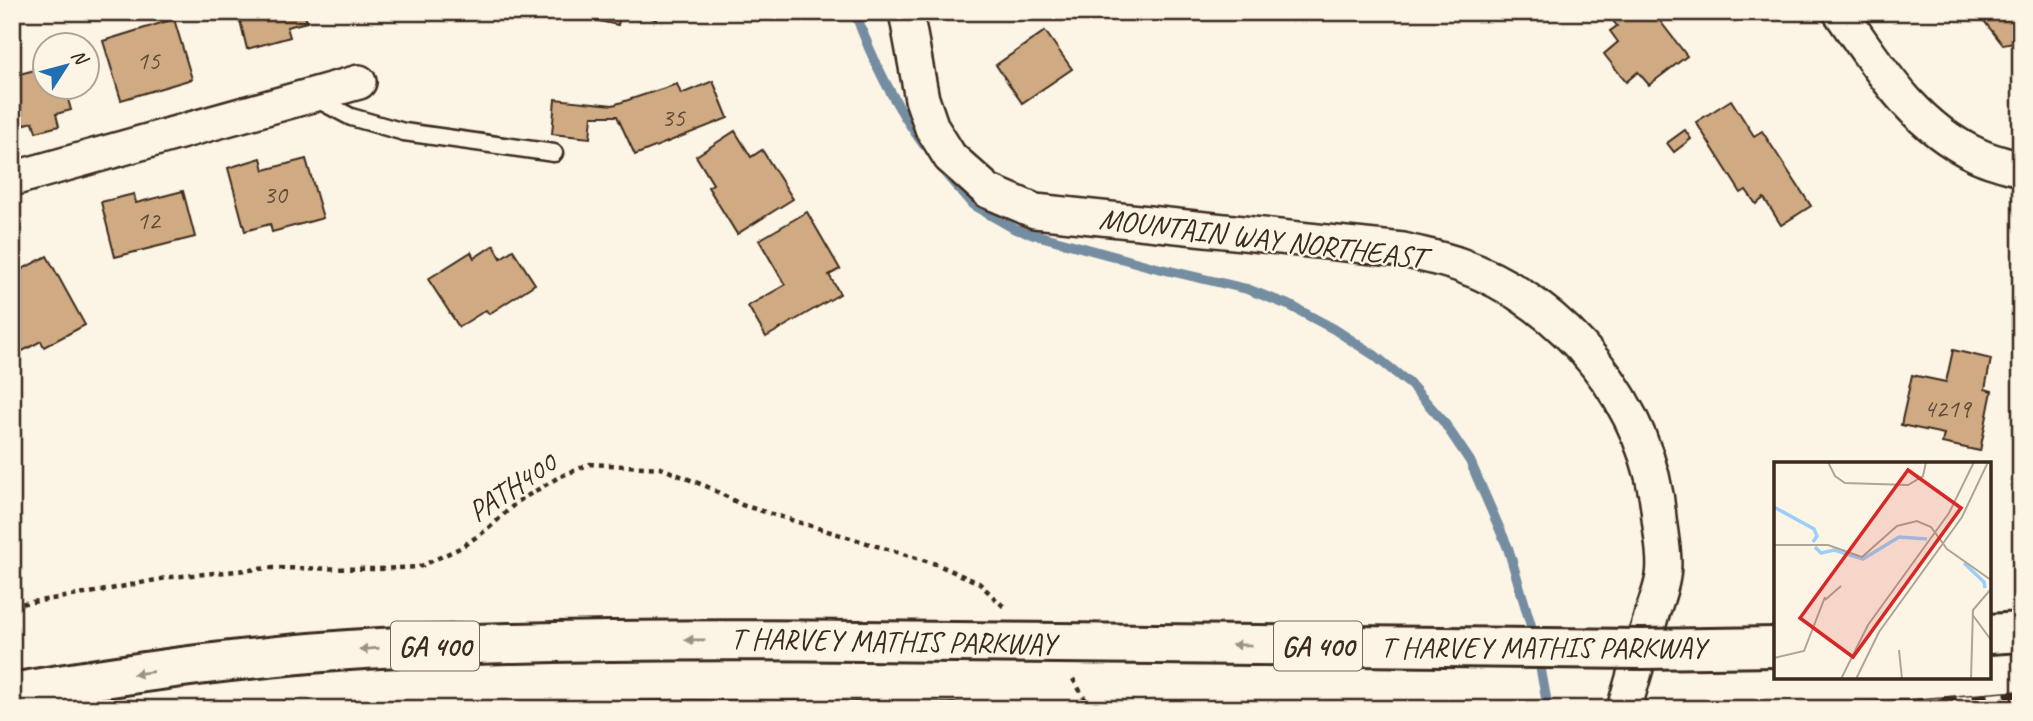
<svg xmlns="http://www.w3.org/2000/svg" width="2033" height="721" viewBox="0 0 2033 721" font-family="Caveat,sans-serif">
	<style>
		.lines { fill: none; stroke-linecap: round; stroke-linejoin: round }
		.stream { stroke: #758da1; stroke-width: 10 }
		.building { fill: #d0aa82; stroke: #3b2a1e; stroke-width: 2 }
		.lane-casing { stroke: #3b2a1e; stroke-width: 21 }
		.street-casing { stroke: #3b2a1e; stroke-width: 38 }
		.highway-casing { stroke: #3b2a1e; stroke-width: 44 }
		.path { stroke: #3b2a1e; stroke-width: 4.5; stroke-dasharray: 5 5; stroke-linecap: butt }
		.lane { stroke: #fcf5e5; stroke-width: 16 }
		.street { stroke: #fcf5e5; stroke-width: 33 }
		.highway { stroke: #fcf5e5; stroke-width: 38 }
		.rail-casing { stroke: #3b2a1e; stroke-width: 8 }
		.rail { stroke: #fcf5e5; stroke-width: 5; stroke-dasharray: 16; stroke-linecap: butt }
		.highway-bridge-casing { stroke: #3b2a1e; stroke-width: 44; stroke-linecap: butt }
		.highway-bridge { stroke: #fcf5e5; stroke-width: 38 }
		.oneway { fill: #9c9082 }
		.labels { text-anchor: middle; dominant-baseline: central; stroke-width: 5; stroke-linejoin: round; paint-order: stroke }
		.number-label { font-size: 26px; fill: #604a37 }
		.shield { fill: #fcf5e5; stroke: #75675a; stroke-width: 2 }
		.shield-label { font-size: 28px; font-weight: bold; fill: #3b2a1e }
		.street-label { font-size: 30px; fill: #3b2a1e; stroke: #fcf5e5 }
		.inset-river { fill: none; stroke: #9bcff9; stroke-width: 3.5 }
		.inset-road { fill: none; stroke: #afa495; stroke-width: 2 }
		.view { fill: #d62828; fill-opacity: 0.15; stroke: #d62828; stroke-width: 3.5 }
		.inset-edge { fill: none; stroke: #3b2a1e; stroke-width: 3.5 }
	</style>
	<rect width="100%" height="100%" fill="#fcf5e5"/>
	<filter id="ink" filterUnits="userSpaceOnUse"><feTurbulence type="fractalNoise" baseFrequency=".0143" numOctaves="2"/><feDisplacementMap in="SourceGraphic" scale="14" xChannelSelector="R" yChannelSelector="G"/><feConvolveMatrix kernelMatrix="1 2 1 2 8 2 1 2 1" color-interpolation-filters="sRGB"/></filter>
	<g filter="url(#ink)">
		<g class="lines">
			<g class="stream">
				<path d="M855,12C872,60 894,104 924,145"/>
				<path d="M946,174L973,205L1015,229L1153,267L1247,289L1291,306L1334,329L1374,355L1411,385L1443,421L1470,461L1508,548L1535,639"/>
				<path d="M1538,654L1548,709"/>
			</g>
		</g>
		<g class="building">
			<path d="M238,12H304L307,22L287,27L290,37L247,49Z"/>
			<path d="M601,12H621L618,25L599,21Z"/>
			<path d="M640,12H659L656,20Z"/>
			<path d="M1606,12H1653L1687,56L1649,85L1638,72L1626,82L1604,54L1618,42L1610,31L1617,26Z"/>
			<path d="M1977,12H2021V42L2003,45Z"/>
			<path d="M174,19L192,79L121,100L103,41Z"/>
			<path d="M1045,31L1072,69L1022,103L996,65Z"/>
			<path d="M46,67V88H65L71,110L56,114L59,126L36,132L33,122L12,128V76Z"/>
			<path d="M713,81L728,118L635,155L617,116H592L590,138L552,134L555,99L613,105L677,84L681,94Z"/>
			<path d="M1731,100L1754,136L1762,131L1811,206L1781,225L1764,198L1756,204L1746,190L1741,193L1696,122Z"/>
			<path d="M1685,130L1691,139L1674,152L1667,143Z"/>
			<path d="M735,131L751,157L762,150L793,199L737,234L708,187L713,184L696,156Z"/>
			<path d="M261,158L264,170L306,159L323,218L272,232L270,224L245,231L228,168Z"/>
			<path d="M183,191L195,237L115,257L101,202L134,194L136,203Z"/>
			<path d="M807,212L840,269L829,275L840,294L766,337L748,306L785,285L759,240Z"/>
			<path d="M494,245L501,258L513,250L535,284L489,314L486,310L459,327L428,279L471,252L474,258Z"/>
			<path d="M47,256L85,325L44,347L41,341L17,354L12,347V272L13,274Z"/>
			<path d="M1953,350L1991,359L1985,389L1992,391L1980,451L1942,443L1944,434L1901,425L1912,375L1946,382Z"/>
		</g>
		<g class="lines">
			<g class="lane-casing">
				<path id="lane" d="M313,97L351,117L404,132L554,153"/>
			</g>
			<g class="street-casing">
				<g id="street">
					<path d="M906,12L922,99L932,128L950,157L988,191L1035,211L1403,250C1422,255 1441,258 1460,265C1565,302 1650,406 1659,518C1661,536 1666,559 1663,576C1661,590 1655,604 1651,617C1642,648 1633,678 1624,709"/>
					<path d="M1840,12C1878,66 1913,125 1975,154C1989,161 2006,165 2021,169"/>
					<path d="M12,179L359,82"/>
				</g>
			</g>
			<g class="highway-casing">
				<g id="highway">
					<path d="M1989,634L2021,632"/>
					<path d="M12,693C133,672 257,655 380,648C540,640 700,639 861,641"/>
				</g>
			</g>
			<g class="path">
				<path d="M12,605L85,594L171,577L270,568L378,569L419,567L460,548L488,529L517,502L559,477L590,464L661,468L708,487L742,505L936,564L979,583L1004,607"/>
				<path d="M1073,679L1091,709"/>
			</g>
			<use href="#lane" class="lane"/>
			<use href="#street" class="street"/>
			<use href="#highway" class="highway"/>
			<g class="rail-casing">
				<g id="rail">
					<path d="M453,709L691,703L1265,709"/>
					<path d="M1733,709L1908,703L2021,694"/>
				</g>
			</g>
			<use href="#rail" class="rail"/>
			<g class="highway-bridge-casing">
				<path id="highway-bridge" d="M861,641L1643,649L1776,647"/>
			</g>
			<use href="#highway-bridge" class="highway-bridge"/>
		</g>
		<defs><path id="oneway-solid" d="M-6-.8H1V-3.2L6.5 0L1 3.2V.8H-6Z" transform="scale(1.75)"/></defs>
		<g class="oneway">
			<use href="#oneway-solid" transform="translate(695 640) rotate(-180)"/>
			<use href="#oneway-solid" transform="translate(1242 645) rotate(-179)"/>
			<use href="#oneway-solid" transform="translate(369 649) rotate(175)"/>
			<use href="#oneway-solid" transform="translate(143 673) rotate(173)"/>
		</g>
	</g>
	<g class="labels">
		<g class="number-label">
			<text x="148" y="60">15</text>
			<text x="673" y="117">35</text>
			<text x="275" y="194">30</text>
			<text x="148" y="220">12</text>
			<text x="1947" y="408">4219</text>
		</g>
		<g class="shield">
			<rect x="391" y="621.5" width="88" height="49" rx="5"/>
			<rect x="1274" y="621.5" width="88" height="49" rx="5"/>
		</g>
		<g class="shield-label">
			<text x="435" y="646">GA 400</text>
			<text x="1318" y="646">GA 400</text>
		</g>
		<g class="street-label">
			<text transform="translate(1262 238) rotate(7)">MOUNTAIN WAY NORTHEAST</text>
			<text transform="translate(512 487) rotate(-34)">PATH400</text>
			<text transform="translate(893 641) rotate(1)">T HARVEY MATHIS PARKWAY</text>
			<text x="1543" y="647">T HARVEY MATHIS PARKWAY</text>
		</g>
	</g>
	<g transform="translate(1774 462)">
		<rect width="217" height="217" fill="#fcf5e5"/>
		<path class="inset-river" d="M0,45L40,67L43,74L39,80M41,85L47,91L60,88L89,97L125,75L153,77M190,101L210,120L211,126"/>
		<path class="inset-road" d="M54,0L61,14L71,21L134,23L149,14L152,0M0,83H54L88,95L123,64L143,59L157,65L173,87L217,118M51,138L67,124M198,152L217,178M125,188L128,217M0,196L30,189L51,135M67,217L94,163L175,51L200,0M82,217L105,170L188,55L214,0M197,217L199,148L217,127"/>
		<path class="view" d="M134,8L187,46L79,195L26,156Z"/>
		<rect width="217" height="217" class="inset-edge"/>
	</g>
	<rect width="2033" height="721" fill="none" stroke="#fcf5e5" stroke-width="42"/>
	<rect x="21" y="21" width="1991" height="679" fill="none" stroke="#3b2a1e" stroke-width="2.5" filter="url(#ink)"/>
	<g transform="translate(66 66) rotate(54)"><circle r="33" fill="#fcf5e5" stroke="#afa495" stroke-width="2"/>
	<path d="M0-5L12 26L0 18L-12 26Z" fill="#1f6fb2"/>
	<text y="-10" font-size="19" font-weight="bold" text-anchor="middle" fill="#3b2a1e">N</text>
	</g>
</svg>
